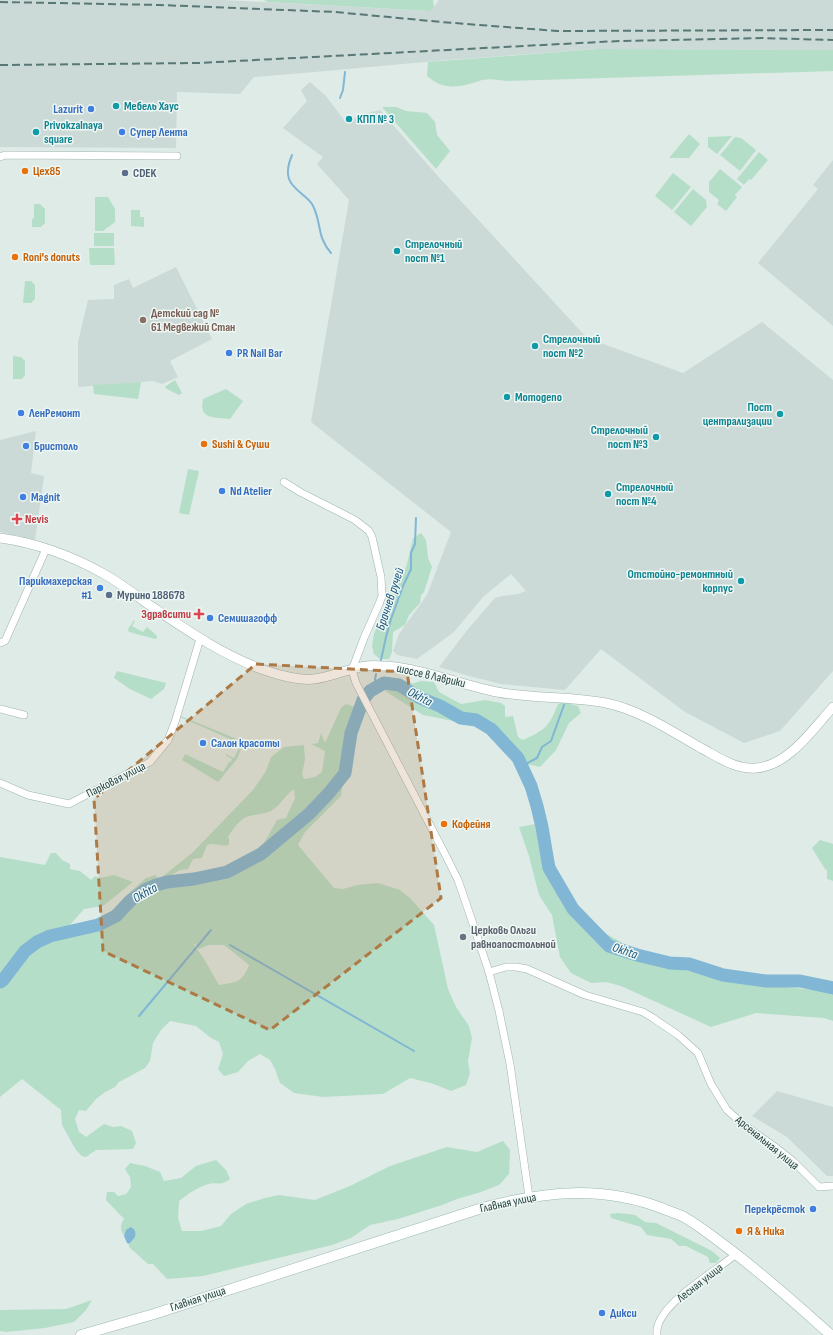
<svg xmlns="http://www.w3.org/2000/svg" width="833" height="1335" viewBox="0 0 833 1335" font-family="'Sofia Sans Condensed',sans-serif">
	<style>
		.built { fill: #ccdad7 }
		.green { fill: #b5dec8; fill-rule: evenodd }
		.water { fill: #81b6d4 }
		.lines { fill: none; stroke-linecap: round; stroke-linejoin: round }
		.stream { stroke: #81b6d4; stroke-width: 2 }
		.river { stroke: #81b6d4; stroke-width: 13 }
		.minor-casing { stroke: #a1b3af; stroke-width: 8 }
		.tertiary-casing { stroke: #a1b3af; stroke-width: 10 }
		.secondary-casing { stroke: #9cb7b3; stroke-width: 11 }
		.minor { stroke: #fff; stroke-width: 7 }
		.tertiary { stroke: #fff; stroke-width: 9 }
		.secondary { stroke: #fff; stroke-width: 10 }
		.rail { stroke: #587775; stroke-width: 2; stroke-dasharray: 8 4; stroke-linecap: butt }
		.marked { fill: #ad7945; fill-opacity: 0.2; stroke: #ad7945; stroke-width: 3; stroke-dasharray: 8 5; stroke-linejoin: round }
		.culture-dot { fill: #0f9aa8; stroke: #eef7f4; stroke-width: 1.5 }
		.shop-dot { fill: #3f7fe0; stroke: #eef7f4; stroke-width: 1.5 }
		.food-dot { fill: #e8710a; stroke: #eef7f4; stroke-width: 1.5 }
		.service-dot { fill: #5c6f8a; stroke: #eef7f4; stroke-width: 1.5 }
		.education-dot { fill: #8d6e63; stroke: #eef7f4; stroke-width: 1.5 }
		.health-dot { fill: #e0444e; stroke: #eef7f4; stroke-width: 1.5 }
		.worship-dot { fill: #6b7280; stroke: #eef7f4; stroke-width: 1.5 }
		.labels { text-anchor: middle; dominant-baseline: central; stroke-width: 3; stroke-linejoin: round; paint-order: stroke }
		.culture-label { font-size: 12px; font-weight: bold; fill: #0d838f; stroke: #eef7f4; text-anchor: start }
		.shop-label { font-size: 12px; font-weight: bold; fill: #366cbe; stroke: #eef7f4; text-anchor: start }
		.food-label { font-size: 12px; font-weight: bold; fill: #c56008; stroke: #eef7f4; text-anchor: start }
		.service-label { font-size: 12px; font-weight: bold; fill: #4e5e75; stroke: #eef7f4; text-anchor: start }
		.education-label { font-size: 12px; font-weight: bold; fill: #785e54; stroke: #eef7f4; text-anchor: start }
		.health-label { font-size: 12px; font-weight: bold; fill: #be3a42; stroke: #eef7f4; text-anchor: start }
		.street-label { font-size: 12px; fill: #1e3b39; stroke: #eef7f4 }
		.worship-label { font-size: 12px; font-weight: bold; fill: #5b616d; stroke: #eef7f4; text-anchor: start }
		.water-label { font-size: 13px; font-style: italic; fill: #16547a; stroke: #eef7f4 }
	</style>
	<rect width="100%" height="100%" fill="#deebe7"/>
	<g class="built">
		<path d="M0,0H224L430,11L438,2V0H833V50L599,49L447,60L315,72L254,77L240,94L177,92L176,148L0,147Z"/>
		<path d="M310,82L326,96L347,124L359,115L380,110L436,174L587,338L683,373L762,322L833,380V671L780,731L744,743L685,712L601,649L565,690L501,684L469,676L439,667L468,629L495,598L502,596L518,594L526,591L511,574L483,597L454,632L417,659L397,655L393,651L399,634L427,595L451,532L311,422L349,200L317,164L323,157L283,128L307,101L301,90Z"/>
		<path d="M833,160V326L758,263L818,189L813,185Z"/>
		<path d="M176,267L212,339L170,361L178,377L162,384L153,381L78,387V342L88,300L114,299V285L129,279L133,288Z"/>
		<path d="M36,431L31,473L44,476L35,540L0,532V440Z"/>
		<path d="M777,1091L833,1107V1176H827L787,1137L752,1116Z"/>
	</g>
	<g class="green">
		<path d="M264,0H433L434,7L430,11L268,2Z"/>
		<path d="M599,49L833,50V71L507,81C500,80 490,78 482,80C470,84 456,89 443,85C437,84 431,79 427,76L428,62Z"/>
		<path d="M382,107H396L406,111L427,113L435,122L437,135L450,151L436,169Z"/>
		<path d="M689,134L700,144L689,158H669Z"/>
		<path d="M732,136L717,154L708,147V137Z"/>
		<path d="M735,137L741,138L756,150L740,171L720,155Z"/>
		<path d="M759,152L768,160L751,180L749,179L744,185L737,179Z"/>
		<path d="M720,169L742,187L735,195L737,197L726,211L717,204L719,200L709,192V182Z"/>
		<path d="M673,173L691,187L672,210L655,196Z"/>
		<path d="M693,189L706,200L707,207L691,226L674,212Z"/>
		<path d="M95,197H108L115,209V222L103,231H95Z"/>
		<path d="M34,204H40L45,209V223L41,227H32V219L34,218Z"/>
		<path d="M131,210H140V217H144V227L131,226Z"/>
		<rect x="94" y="233" width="20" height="13"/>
		<path d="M89,248H114L115,265H90Z"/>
		<path d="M25,281H31L35,285V299L31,303H23Z"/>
		<path d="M13,356L21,357L25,361V375L22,379H13Z"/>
		<path d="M175,380L182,393L179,395L165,388L166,386Z"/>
		<path d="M141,382L138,399L94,394L93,385Z"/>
		<path d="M226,389L243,401L230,419C215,417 198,420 203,399Z"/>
		<path d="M188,469L199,471L189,515L179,513Z"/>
		<path d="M421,533L426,540L428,558L432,567L424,592L421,595L420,603L409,615L405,625L393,632L392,652L389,659H380L374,654L372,646L374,634L393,587L401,580L407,564L413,538Z"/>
		<path d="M134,620L135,621L132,626L143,632L147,627L157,636V638L155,639L129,632L128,629Z"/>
		<path d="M117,671L166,683L164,689L151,699L130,689L114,678Z"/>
		<path d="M421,681L434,682L439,692L461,704L485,700L501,703L505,706V717L513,716L518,737L523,740C545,730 549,727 558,704L563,702L578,706L581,713L569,723L556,750L540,767L513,761L502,745L488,728L423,715L385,691Z"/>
		<path d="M346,704L355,707L350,725L341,796L305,832L298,845L334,888L343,889L357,885L378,883L400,890L411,899L434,925L448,989L456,1007L469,1026L472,1038L468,1061L470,1073L466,1085L451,1091L434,1084L410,1078L383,1094L323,1097L294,1093L280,1083L275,1069L270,1060L260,1054L248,1061L238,1072L224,1076L218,1069L223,1054L219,1042L211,1038L196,1026L170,1021L161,1030L153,1043L150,1061L145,1068L119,1082L115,1087L105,1092L96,1099L86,1111L79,1110L75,1119L79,1132L86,1137L104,1124L113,1127L121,1126L132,1131L136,1143L133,1149L96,1150L86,1157L82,1156L76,1150L62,1125L61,1110L22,1079L0,1097V857L45,865L51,853H56L62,860L70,864V869L80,871L91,880L95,876L100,878L114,875L133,882L103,906L84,909L69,926L64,929L85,925L120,906L129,893L146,878L156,875L158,880L192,853L253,790L266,771L271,757L284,747L304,745L305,760L302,774L304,779L315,777L322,772L325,751L311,744L318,743L321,733L325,743L341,708ZM294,789L295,798L286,818L277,820L260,850L226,869L209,872L208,877L196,881L179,883L166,878L180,870L188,869L193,859L202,858L207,845C216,842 219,847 229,845V839L228,837C233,829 241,817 250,816C258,814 265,814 271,811C281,805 285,795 294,789ZM195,944L199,949L209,945H224L249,965C242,983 236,982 219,985L203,957L194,945H193Z"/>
		<path d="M181,716L244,742L237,759L218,782L182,760L185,754L223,772L229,762H231L232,759L225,755L226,754L234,758L241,744L180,717Z"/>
		<path d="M536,824L572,901L596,928L633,949L677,968L719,978L757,984L833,992V1021L824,1018L756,1013L711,1027L621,986L606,982L591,983L571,973L560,957L552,915L539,895L529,856L519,827Z"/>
		<path d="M820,840L833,844V881L827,879V870L825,869L812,848Z"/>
		<path d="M503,1141L510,1150L509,1174L499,1185L481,1192L457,1199L442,1205L398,1219L370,1225L351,1238L332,1245L203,1276L167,1279L153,1264H148L129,1247V1244L134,1240L126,1230L124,1236C120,1230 120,1224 124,1219L106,1200L107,1192H114L118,1196L126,1194L131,1187L130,1177L125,1169L130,1163L145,1166L160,1172L164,1181L181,1178L196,1166L216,1160L226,1170L230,1179C222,1186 218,1182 209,1184C198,1187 188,1194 179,1201L178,1218L182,1231H201L221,1226L231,1214L246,1204L265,1198L279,1195L315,1200L350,1186L390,1166L447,1147L477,1152Z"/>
		<path d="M618,1213L635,1215L645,1222L656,1223L712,1251L720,1258L716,1263H710L708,1257L686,1246H679L671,1239L647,1235L641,1227L611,1218L610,1214Z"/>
		<path d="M92,1300L86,1310L74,1322L45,1328L6,1332L0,1331V1310L66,1309Z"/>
	</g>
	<g class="water">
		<path d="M33,944L25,957L0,988V980L19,955Z"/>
		<path d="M131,1227C139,1232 135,1239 129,1244L127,1243L124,1236L126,1230Z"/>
	</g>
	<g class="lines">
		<g class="stream">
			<path d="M340,98L343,90L345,72"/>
			<path d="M292,155C289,162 286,171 289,179C293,190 306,195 312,204C322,221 316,236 331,253"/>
			<path d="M381,660L386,637L391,619L403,586L411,569V553L415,544L416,518"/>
			<path d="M376,674L375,680L377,686"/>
			<path d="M522,766L537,758L542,747L551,741L564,705"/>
			<path d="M230,945L414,1051"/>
			<path d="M139,1016L211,930"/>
		</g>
		<path class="river" d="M0,982L3,980L25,951L37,942L50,936L98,925L116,916L130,901L145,890L156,885L167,882L194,879L227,872L261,854L309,814L329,793L345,773L351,733L363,700L370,691L384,683L399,685L420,698L440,706L461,718L476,720L491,729L518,758L531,786L537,806L542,827L549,868L573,909L609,946L637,955L670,963L689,964L723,975L766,981H800L833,988"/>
		<g class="minor-casing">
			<g id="minor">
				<path d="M0,157L5,155L177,156"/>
				<path d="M284,482L300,492L355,520L369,531L372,537L381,577L382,596L379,604L364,638L352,670L356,683L446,856L458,880L467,906L489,972L499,1011L510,1064L529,1197"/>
				<path d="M0,643L5,641L46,549"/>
				<path d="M0,709L24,715"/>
				<path d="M0,783L28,795L69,804L150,762L168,740L175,722L200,639"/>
				<path d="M489,972L506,967H516L527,969L585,995L643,1012L653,1018L678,1035L698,1053L711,1084L727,1110L744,1125L775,1147L794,1162L819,1187L833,1186"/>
				<path d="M657,1335C653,1306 717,1271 736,1254"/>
			</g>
		</g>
		<g class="tertiary-casing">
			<path id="tertiary" d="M0,538C36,543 72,556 104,574C118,582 132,592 145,602C184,628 220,654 264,670C279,675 298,681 314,679C332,677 349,668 367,666C373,665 379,666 385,666C424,669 459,684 497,692C533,699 570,696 606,703C640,710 671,731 701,748C718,757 736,770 756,768C788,766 813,729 833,707"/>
		</g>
		<g class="secondary-casing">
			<path id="secondary" d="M81,1335L154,1314L482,1208C546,1191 602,1185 664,1209C671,1212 678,1214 684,1217C698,1225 712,1236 724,1245C762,1273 796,1304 831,1335"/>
		</g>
		<use href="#minor" class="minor"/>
		<use href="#tertiary" class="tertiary"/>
		<use href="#secondary" class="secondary"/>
		<g class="rail">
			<path d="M0,2L160,5L335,12L441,22L557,31L833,30"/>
			<path d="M0,65L198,63L619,41L762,38L833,40"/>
		</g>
	</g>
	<path class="marked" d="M256,664L407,672L441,898L270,1030L103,951L94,799Z"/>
	<g class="culture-dot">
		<circle cx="116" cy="106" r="4"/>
		<circle cx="349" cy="119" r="4"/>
		<circle cx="36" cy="132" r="4"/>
		<circle cx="397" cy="251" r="4"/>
		<circle cx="535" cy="346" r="4"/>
		<circle cx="507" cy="397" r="4"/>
		<circle cx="780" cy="414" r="4"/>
		<circle cx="656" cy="437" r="4"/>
		<circle cx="608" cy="494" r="4"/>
		<circle cx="741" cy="581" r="4"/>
	</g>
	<g class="shop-dot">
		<circle cx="91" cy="109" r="4"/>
		<circle cx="122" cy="132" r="4"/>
		<circle cx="229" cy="353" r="4"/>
		<circle cx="21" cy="413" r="4"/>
		<circle cx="26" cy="446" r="4"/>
		<circle cx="222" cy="491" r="4"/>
		<circle cx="23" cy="497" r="4"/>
		<circle cx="100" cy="588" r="4"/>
		<circle cx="210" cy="618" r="4"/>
		<circle cx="203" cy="743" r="4"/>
		<circle cx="813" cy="1209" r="4"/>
		<circle cx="602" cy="1313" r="4"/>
	</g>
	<g class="food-dot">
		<circle cx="25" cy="171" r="4"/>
		<circle cx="15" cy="257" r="4"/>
		<circle cx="204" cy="444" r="4"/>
		<circle cx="444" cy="824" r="4"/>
		<circle cx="739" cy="1231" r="4"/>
	</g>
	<g class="service-dot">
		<circle cx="125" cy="173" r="4"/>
		<circle cx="109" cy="595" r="4"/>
	</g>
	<circle class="education-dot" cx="143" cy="320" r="4"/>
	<g class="health-dot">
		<path d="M15 513h4v4h4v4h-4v4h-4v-4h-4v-4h4z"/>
		<path d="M197 608h4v4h4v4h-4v4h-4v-4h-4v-4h4z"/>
	</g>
	<circle class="worship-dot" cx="463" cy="937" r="4"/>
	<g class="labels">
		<g class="culture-label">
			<text x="124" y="106">Мебель Хаус</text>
			<text x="357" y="119">КПП № 3</text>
			<text x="44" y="125">Privokzalnaya<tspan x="44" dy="14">square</tspan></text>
			<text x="405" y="244">Стрелочный<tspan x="405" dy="14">пост №1</tspan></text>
			<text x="543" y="339">Стрелочный<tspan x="543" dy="14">пост №2</tspan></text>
			<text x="515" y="397">Мотодепо</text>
			<text x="772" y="407" text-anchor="end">Пост<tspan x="772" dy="14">централизации</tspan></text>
			<text x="648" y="430" text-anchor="end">Стрелочный<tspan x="648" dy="14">пост №3</tspan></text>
			<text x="616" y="487">Стрелочный<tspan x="616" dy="14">пост №4</tspan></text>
			<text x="733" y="574" text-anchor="end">Отстойно-ремонтный<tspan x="733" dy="14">корпус</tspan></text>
		</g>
		<g class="shop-label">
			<text x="83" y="109" text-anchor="end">Lazurit</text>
			<text x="130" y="132">Супер Лента</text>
			<text x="237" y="353">PR Nail Bar</text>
			<text x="29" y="413">ЛенРемонт</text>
			<text x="34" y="446">Бристоль</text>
			<text x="230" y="491">Nd Atelier</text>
			<text x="31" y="497">Magnit</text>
			<text x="92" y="581" text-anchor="end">Парикмахерская<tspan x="92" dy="14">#1</tspan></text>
			<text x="218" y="618">Семишагофф</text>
			<text x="211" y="743">Салон красоты</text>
			<text x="805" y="1209" text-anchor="end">Перекрёсток</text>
			<text x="610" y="1313">Дикси</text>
		</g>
		<g class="food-label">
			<text x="33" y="171">Цех85</text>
			<text x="23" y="257">Roni's donuts</text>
			<text x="212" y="444">Sushi &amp; Суши</text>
			<text x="452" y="824">Кофейня</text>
			<text x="747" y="1231">Я &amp; Ника</text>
		</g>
		<g class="service-label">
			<text x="133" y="173">CDEK</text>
			<text x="117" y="595">Мурино 188678</text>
		</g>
		<g class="education-label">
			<text x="151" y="313">Детский сад №<tspan x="151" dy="14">61 Медвежий Стан</tspan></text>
		</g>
		<g class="health-label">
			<text x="25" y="519">Nevis</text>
			<text x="191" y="614" text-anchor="end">Здравсити</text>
		</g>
		<g class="street-label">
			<text transform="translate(431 676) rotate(13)">шоссе в Лаврики</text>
			<text transform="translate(116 780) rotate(-27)">Парковая улица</text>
			<text transform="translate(767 1143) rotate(39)">Арсенальная улица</text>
			<text transform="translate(508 1203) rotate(-12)">Главная улица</text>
			<text transform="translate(700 1283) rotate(-38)">Лесная улица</text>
			<text transform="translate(198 1299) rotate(-18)">Главная улица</text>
		</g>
		<g class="worship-label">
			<text x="471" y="930">Церковь Ольги<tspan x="471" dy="14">равноапостольной</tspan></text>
		</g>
		<g class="water-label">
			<text transform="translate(390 599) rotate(-72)">Брачнев ручей</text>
			<text transform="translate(420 697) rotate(28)">Okhta</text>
			<text transform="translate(145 893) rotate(-29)">Okhta</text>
			<text transform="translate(625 951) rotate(19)">Okhta</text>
		</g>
	</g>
</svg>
